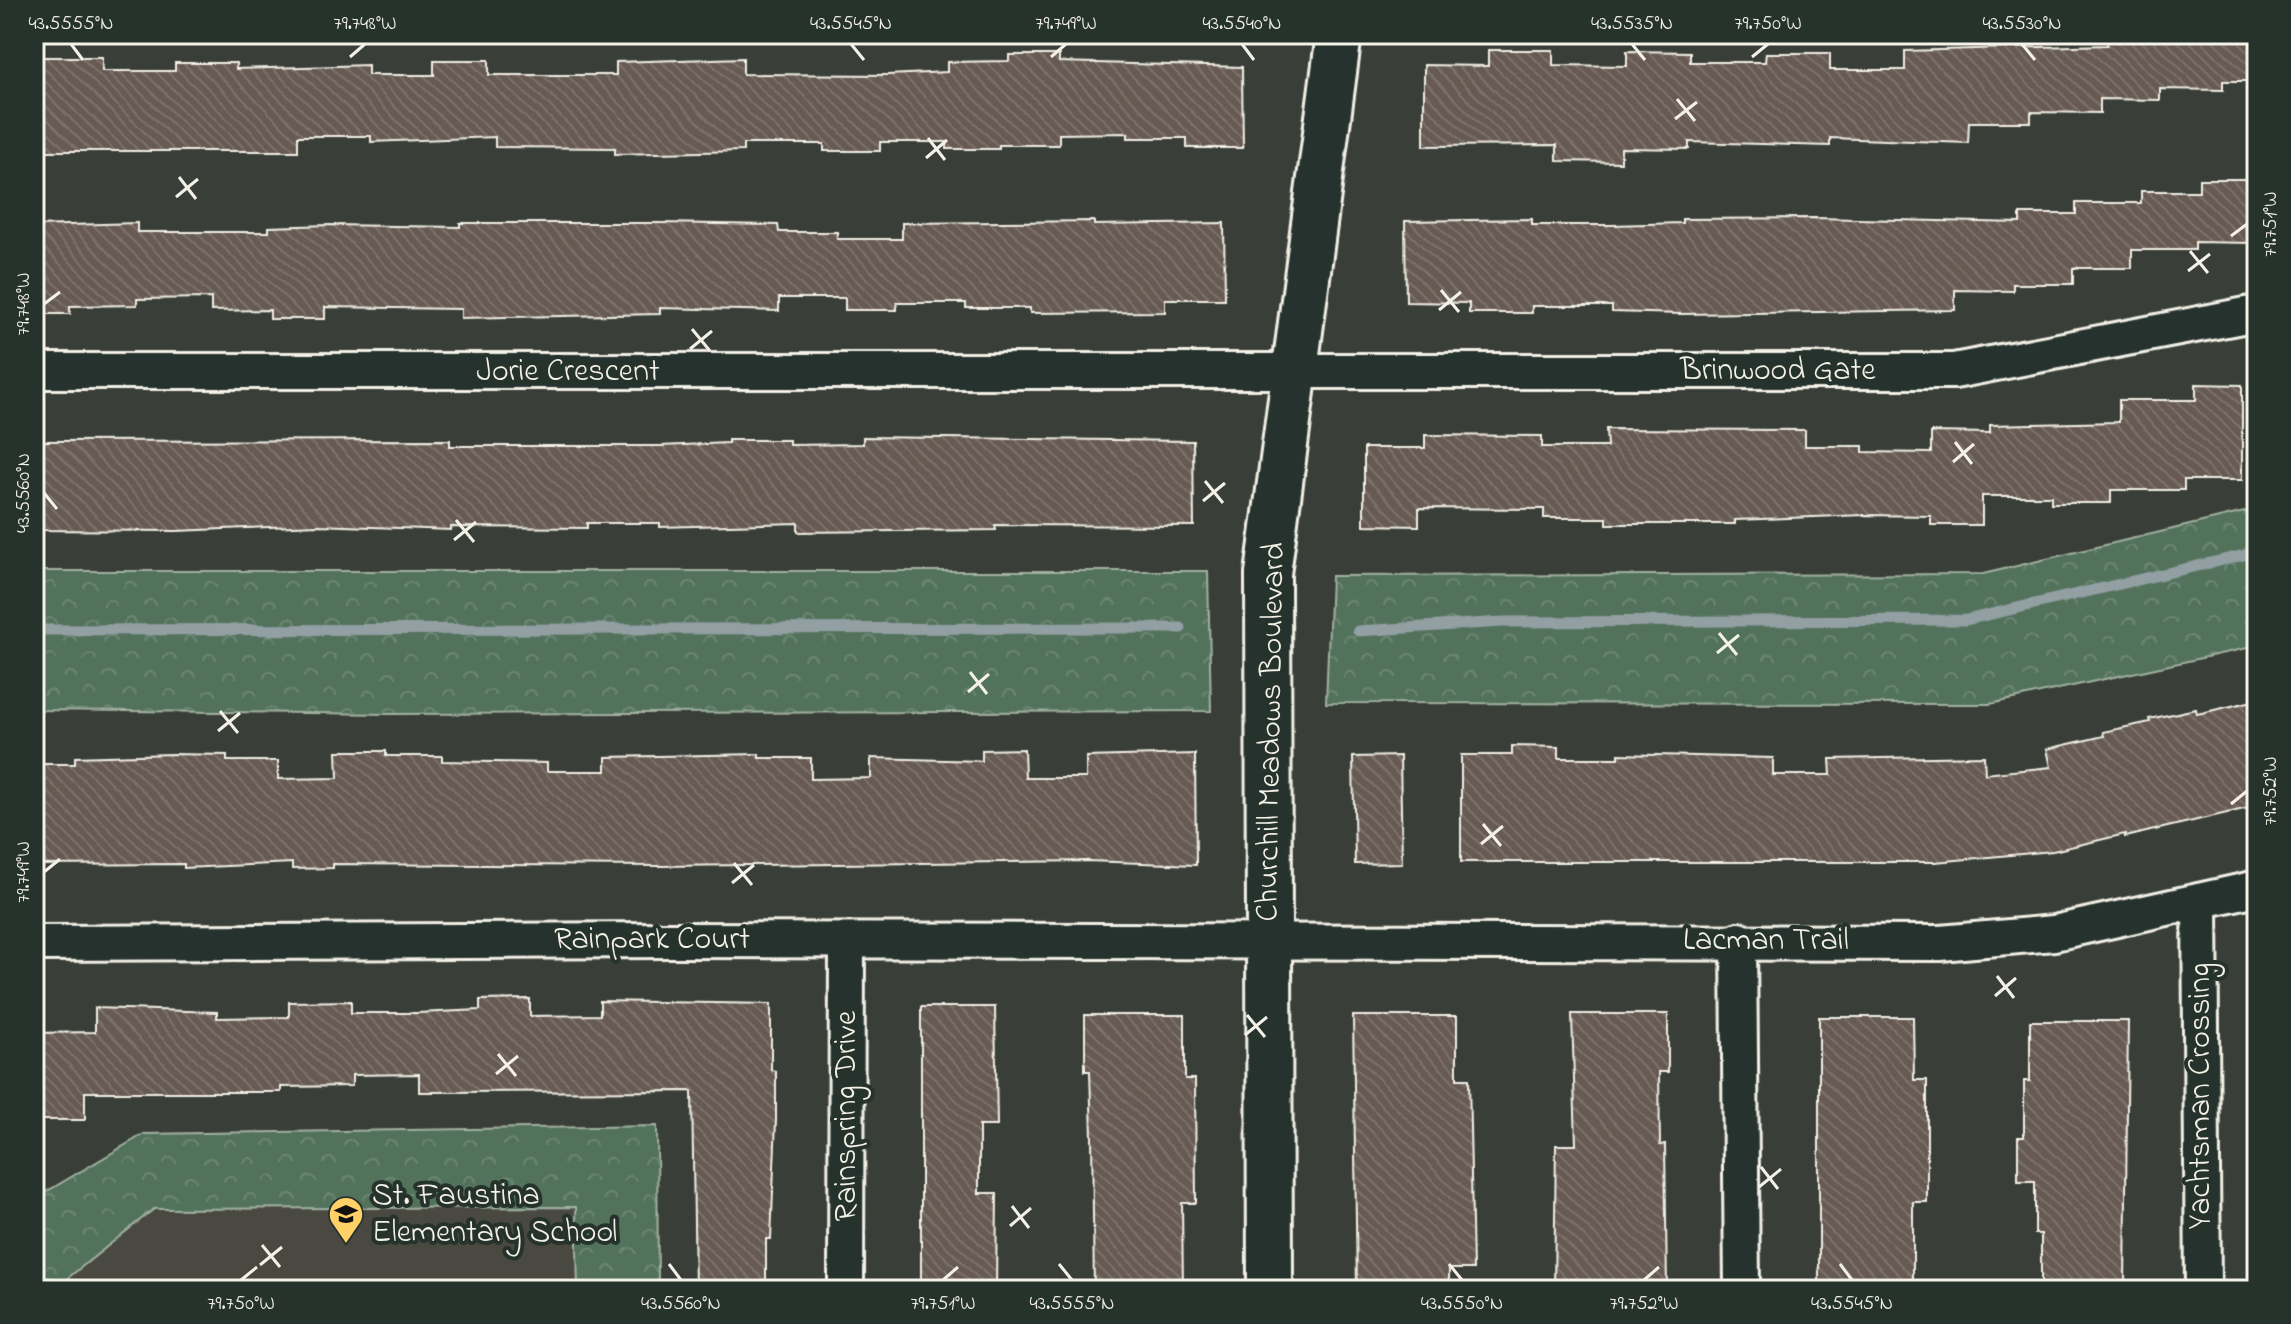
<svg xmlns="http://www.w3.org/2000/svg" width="2291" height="1324" viewBox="0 0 2291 1324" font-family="'Indie Flower',sans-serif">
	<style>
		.built { fill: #494a43 }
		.forest { fill: url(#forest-crowns); stroke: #a3b2a2; stroke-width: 2 }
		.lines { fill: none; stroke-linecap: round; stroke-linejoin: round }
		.stream { stroke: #929fa3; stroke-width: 11 }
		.building { fill: url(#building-back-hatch); stroke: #f4f1e8; stroke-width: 2 }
		.street-casing { stroke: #f4f1e8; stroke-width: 40 }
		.secondary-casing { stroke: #f4f1e8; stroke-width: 50 }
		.street { stroke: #26332d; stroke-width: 34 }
		.secondary { stroke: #26332d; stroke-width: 44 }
		.ticks { fill: none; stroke: #f4f1e8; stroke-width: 3 }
		.labels { text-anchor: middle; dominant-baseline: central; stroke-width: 8; stroke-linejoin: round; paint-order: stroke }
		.street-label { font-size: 32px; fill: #f4f1e8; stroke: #26332d }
		.poi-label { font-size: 32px; fill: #f4f1e8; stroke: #26332d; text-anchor: start }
		.neatline { fill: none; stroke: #f4f1e8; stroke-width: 3 }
		.ticks-label { font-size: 20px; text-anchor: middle; fill: #f4f1e8 }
	</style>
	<defs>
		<pattern id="forest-crowns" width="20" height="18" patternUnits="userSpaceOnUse" patternTransform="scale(2)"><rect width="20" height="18" fill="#52725b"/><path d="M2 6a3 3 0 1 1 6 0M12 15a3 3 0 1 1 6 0" fill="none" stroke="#6c8773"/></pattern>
		<pattern id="building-back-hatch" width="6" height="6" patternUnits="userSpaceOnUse" patternTransform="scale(2)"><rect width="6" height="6" fill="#665a53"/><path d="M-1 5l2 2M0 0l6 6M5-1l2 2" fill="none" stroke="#7c726c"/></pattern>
	</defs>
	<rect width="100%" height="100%" fill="#393f38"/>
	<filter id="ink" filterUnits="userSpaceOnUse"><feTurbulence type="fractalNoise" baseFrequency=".0125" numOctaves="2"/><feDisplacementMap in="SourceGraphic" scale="16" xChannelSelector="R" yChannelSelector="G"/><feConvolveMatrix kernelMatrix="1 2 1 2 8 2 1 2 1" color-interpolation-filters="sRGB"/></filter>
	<g filter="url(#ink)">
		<path class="built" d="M657,1126L658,1290H34V1199L144,1134Z"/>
		<g class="forest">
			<path d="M2257,509V646L1990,704L1326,703L1331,576L1983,574Z"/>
			<path d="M34,571H1208L1211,711L392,714L34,710Z"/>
			<path d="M657,1126L658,1290H578L576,1207L154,1209L64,1281L34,1275V1199L144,1134Z"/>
		</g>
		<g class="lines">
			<g class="stream">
				<path d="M34,630L1181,628"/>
				<path d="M1358,631L1503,622L1966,620L2257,552"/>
			</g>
		</g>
		<g class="building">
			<path d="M2107,34H2257V81H2223V90L2160,89V100L2100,99V113L2031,112V122H1969L1968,143L1830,138V146L1689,142V149L1621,148V162L1557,161V145L1424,146V65L1488,66V50H1553V65L1627,66V51L1690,52V62H1765L1766,53H1830V70H1905V51L2107,45Z"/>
			<path d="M1009,55H1059V62L1242,67L1243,148H1187V138H1128V133L1059,134V145H999V149H947V142H880V151H824V144H743V151L615,154V148L495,147V137L371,142V136H298V151H39V57H102V71H175V63H236V69L368,65V75H434V60H489V75H616V62L743,58V74L888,75L947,72V62L1009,61Z"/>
			<path d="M2199,179H2252V243L2195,242V250H2132V268H2073V284H2013V291L1955,290V310L1682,314L1612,312V306H1532V313H1469V303L1406,302L1405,221L1532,219V225H1611L1682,223V219L1815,218L2020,223V214H2076V203H2141V191H2199Z"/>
			<path d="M1094,221V225L1224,223L1225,299H1165V312L1030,313V308H966V303H897V310H845V298H779V311L660,308V314L461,318V309L325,307V319H270V310L211,311V298L137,299V305L70,306V314H34V226L137,223V232H269V227L330,225L460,227V223H659L778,225L779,232H837V239H902V223Z"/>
			<path d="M2196,384L2242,385V480H2184V490H2111V503H2051V496H1982V525H1931V516L1864,515L1735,520V524H1607V518H1544V509L1419,508V526L1364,525V448H1425V435L1542,436V447H1607L1606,429L1805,430V446H1863V452L1931,453V432L1990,433V425L2119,422V400H2196Z"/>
			<path d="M863,437L1193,441L1194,526L995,525L996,530L798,532V523L660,527V523H587V528L451,527V530L318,525L176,531L34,530V441L450,440V446H660L728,443V440H789V445L863,444Z"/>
			<path d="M2257,700V806L2125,837V834L2053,851L1935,862H1461V755H1512V746L1559,747V758H1619V754L1773,758V775H1831L1830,759L1984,756L1985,774L2051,767L2047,749L2104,736L2103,732L2150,722L2149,719L2196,709L2197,714Z"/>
			<path d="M1024,749L1025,778H1086V757L1195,754L1196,865L1087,861L659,866L333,864V868L292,869V863L184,868V864L34,865V764H75V757L172,754L227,755V761H278V779L338,778L337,751H386V756H442V761L547,763V771H606V757L759,754V758H811V779L871,778V758L982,761V750Z"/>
			<path d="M1400,756L1402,863L1355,864L1353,757Z"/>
			<path d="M530,999V1016L600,1015V1001L771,1004V1070L776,1071V1120L771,1239H766V1290H695L692,1091L419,1092V1074L352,1075V1086L281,1087V1092H85V1120H34V1033L95,1032V1008L217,1012V1018L289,1017V1002L351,1001V1013H418L480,1010V1000Z"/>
			<path d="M921,1007H995L997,1126H979V1193H997L996,1290H921Z"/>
			<path d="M1572,1014H1668V1072H1659L1660,1145L1665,1144L1667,1290H1554L1556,1145H1576Z"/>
			<path d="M1085,1015H1185V1079H1195L1196,1203H1182L1183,1290H1094L1092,1137L1090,1071H1085Z"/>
			<path d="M1353,1016H1457V1079H1469L1473,1269H1449V1290H1357Z"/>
			<path d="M1819,1017H1913L1914,1080H1927V1202H1913V1290H1819Z"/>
			<path d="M2030,1021H2128L2125,1285H2041V1234H2035V1181H2018V1137H2024V1081H2030Z"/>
		</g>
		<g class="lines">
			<g class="street-casing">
				<g id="street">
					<path d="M34,371H1954L2257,313"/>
					<path d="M2200,901L2203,1290"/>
					<path d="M1739,940L1742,1290"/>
					<path d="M34,943L672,940L1940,943L2054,933L2257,888"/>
					<path d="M846,1290L847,941"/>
				</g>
			</g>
			<g class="secondary-casing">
				<path id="secondary" d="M1270,1290L1268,574L1339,34"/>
			</g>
			<use href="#street" class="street"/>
			<use href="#secondary" class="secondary"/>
		</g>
	</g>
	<path class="ticks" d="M71,44L83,60M851,44L864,60M1242,44L1254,60M1632,44L1645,60M2022,44L2035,60M350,57L365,44M1051,57L1066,44M1752,57L1768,44M1677,99L1695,121M1675,119L1697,102M928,138L945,160M926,158L947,140M179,177L196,199M176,197L198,179M2231,236L2247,224M2190,251L2208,273M2188,271L2210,254M1441,290L1459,312M44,304L60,292M1439,310L1461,292M692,329L710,351M690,349L712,331M1955,442L1972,464M1953,462L1974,444M1205,481L1223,503M44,493L57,509M1203,501L1225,483M456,520L474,542M454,540L476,522M1719,633L1737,655M1717,653L1739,635M970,672L987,694M968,692L989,674M220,711L238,733M218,731L240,713M2231,804L2247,791M1483,824L1501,846M1481,844L1503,826M734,863L752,885M44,872L60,859M732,883L754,865M1997,976L2014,998M1995,996L2016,978M1247,1015L1265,1037M1245,1035L1267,1017M498,1054L516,1076M496,1074L518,1056M1761,1167L1778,1189M1759,1187L1781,1169M1012,1206L1029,1228M1010,1226L1031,1208M262,1245L280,1267M669,1264L681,1280M1059,1264L1072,1280M1449,1264L1462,1280M1840,1264L1852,1280M260,1265L282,1247M241,1280L257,1267M943,1280L958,1267M1644,1280L1659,1267"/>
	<defs>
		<g id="school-pin" transform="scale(1.8)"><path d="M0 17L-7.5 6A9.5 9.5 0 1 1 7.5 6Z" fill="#ffd166" stroke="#26332d"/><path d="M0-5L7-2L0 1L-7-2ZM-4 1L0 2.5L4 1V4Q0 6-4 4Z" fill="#111"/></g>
	</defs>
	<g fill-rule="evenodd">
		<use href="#school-pin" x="346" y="1214"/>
	</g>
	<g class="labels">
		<g class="street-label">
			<text x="1778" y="371">Brinwood Gate</text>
			<text x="568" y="372">Jorie Crescent</text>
			<text transform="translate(1272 732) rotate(-89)">Churchill Meadows Boulevard</text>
			<text x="652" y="940">Rainpark Court</text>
			<text x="1766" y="941">Lacman Trail</text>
			<text transform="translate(2201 1096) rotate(-90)">Yachtsman Crossing</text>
			<text transform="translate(847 1116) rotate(-90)">Rainspring Drive</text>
		</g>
		<g class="poi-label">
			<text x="372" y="1196">St. Faustina<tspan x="372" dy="37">Elementary School</tspan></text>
		</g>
	</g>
	<rect width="2291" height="1324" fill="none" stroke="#26332d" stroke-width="88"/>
	<rect x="44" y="44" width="2203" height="1236" class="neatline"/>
	<g class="ticks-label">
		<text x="71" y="29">43.5555°N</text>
		<text x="365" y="29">79.748°W</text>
		<text x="851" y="29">43.5545°N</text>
		<text x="1066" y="29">79.749°W</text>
		<text x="1242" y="29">43.5540°N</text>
		<text x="1632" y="29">43.5535°N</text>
		<text x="1768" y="29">79.750°W</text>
		<text x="2022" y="29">43.5530°N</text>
		<text transform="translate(2269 224) rotate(-90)" y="7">79.751°W</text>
		<text transform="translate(22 304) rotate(-90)" y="7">79.748°W</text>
		<text transform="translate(22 493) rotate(-90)" y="7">43.5560°N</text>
		<text transform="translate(2269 791) rotate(-90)" y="7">79.752°W</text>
		<text transform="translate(22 872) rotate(-90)" y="7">79.749°W</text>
		<text x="241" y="1309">79.750°W</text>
		<text x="681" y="1309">43.5560°N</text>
		<text x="943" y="1309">79.751°W</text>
		<text x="1072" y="1309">43.5555°N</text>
		<text x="1462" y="1309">43.5550°N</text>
		<text x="1644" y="1309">79.752°W</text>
		<text x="1852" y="1309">43.5545°N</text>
	</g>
</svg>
